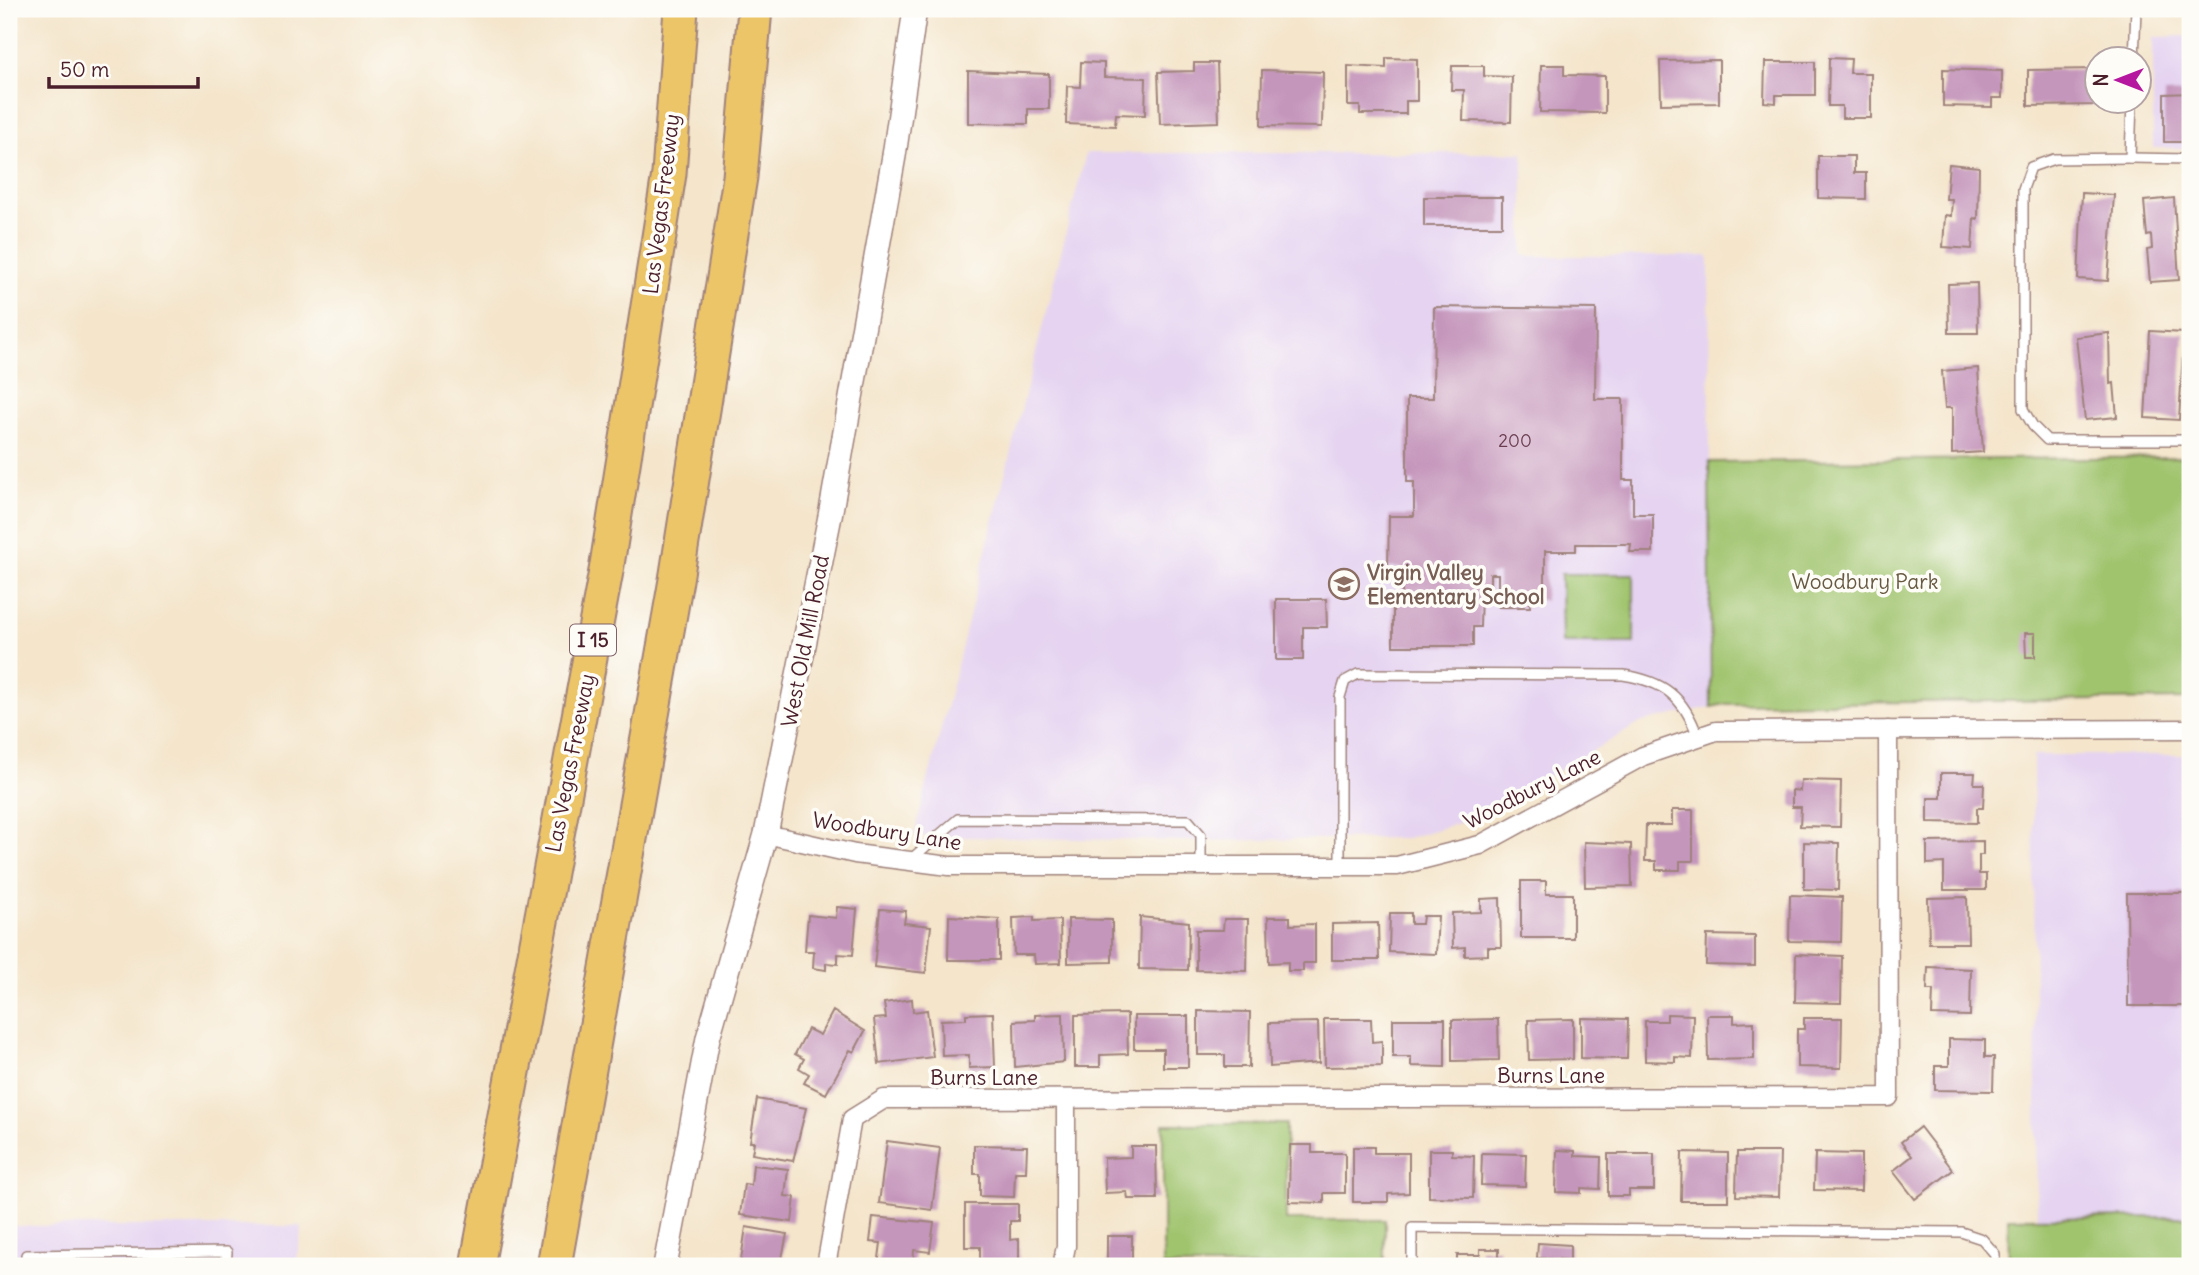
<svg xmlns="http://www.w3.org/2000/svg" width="2199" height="1275" viewBox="0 0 2199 1275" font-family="Delius,sans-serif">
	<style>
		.built { fill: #e5d3f1 }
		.green { fill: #a0c46e; stroke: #75724c; stroke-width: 2 }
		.building { fill: #c596bc }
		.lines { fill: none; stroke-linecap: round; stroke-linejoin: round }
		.service-casing { stroke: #9f827b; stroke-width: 12 }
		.minor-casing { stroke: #9f827b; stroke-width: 21 }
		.tertiary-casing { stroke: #9f827b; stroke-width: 26 }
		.motorway-casing { stroke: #9f827b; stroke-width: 37 }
		.service { stroke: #fff; stroke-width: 9 }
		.minor { stroke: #fff; stroke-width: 18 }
		.tertiary { stroke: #fff; stroke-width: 23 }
		.motorway { stroke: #edc569; stroke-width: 33 }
		.labels { text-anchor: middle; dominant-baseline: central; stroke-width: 7; stroke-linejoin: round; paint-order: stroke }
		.number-label { font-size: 18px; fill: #693d4f }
		.shield { fill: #fdfcf7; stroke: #806168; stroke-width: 2 }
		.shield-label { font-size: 19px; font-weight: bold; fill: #4a1f2b }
		.street-label { font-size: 21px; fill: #4a1f2b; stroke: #fdfcf7 }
		.education-label { font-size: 21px; font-weight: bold; fill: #785e54; stroke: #fdfcf7; text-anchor: start }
		.park-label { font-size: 21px; fill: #685942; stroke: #fdfcf7 }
	</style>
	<rect width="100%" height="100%" fill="#fdfcf7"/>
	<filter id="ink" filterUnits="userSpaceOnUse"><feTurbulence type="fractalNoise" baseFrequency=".0143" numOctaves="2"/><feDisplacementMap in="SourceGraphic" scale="14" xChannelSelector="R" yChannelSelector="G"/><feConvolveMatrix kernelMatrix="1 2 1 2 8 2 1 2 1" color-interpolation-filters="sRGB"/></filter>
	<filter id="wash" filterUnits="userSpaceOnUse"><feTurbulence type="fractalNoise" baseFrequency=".00686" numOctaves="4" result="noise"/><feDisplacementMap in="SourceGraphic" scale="28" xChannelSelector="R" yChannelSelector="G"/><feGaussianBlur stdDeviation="1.57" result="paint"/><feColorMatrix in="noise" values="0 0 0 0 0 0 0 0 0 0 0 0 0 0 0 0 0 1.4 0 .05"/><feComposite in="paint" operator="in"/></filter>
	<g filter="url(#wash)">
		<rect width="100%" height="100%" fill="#f4e5cb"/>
		<g class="built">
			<path d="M2190,36V148H2153V37Z"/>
			<path d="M1086,153H1523V256H1709L1711,707L1642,722L1479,817L1407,838L1184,841L914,836Z"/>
			<path d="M2033,755H2190V1217H2037Z"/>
			<path d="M9,1226H302L296,1266H9Z"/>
		</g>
		<g class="green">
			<path d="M2190,457V699L1726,704L1711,707L1709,462Z"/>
			<path d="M1561,574H1634V643H1562Z"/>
			<path d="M1163,1124H1286V1220H1385V1266H1163Z"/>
			<path d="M2190,1217V1266H2009L2008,1218Z"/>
		</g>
		<g id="blocks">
			<g class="building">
				<path d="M1386,58L1417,59V101H1406V114H1360V106H1348V66L1386,68Z"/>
				<path d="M1829,58L1851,59L1850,73H1871V118H1842V106H1828Z"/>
				<path d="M1719,60V103L1661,104L1660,61Z"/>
				<path d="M1081,62L1104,63V77L1146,78L1145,115L1116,114L1115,126L1066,124L1067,86L1080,87Z"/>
				<path d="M1765,62H1815V95H1776V103L1764,102Z"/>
				<path d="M1194,63H1217L1219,122L1160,124L1158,72L1194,71Z"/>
				<path d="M1541,65H1564V75L1605,76V113L1540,112Z"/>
				<path d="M1452,66H1484V76L1512,77L1511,122L1463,121L1464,90H1451Z"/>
				<path d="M1943,69L2002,71V98H1992V107L1943,106Z"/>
				<path d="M2097,69V105L2028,106V70Z"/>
				<path d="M1262,70L1323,72L1322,127L1261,126Z"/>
				<path d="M968,71L1049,74V109H1028V124L968,123Z"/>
				<path d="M2190,93V142H2164V94Z"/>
				<path d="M1818,156H1854V173H1866V199L1818,198Z"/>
				<path d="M1949,164L1979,167L1978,219L1974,218L1972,249L1943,247L1945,215L1951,216L1952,199H1946Z"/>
				<path d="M2082,193L2114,195L2108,281L2078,279Z"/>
				<rect x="1424" y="197" width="78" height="29"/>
				<path d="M2174,198L2179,280L2150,282L2147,250L2152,249L2151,235L2147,236L2144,201Z"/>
				<path d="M1977,283L1978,333H1949L1948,284Z"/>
				<path d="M1434,307L1596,309L1595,399H1623V480H1633V514H1653V552H1630L1631,544H1576V551H1545V600H1530V607H1498V574H1490V593H1481L1480,627H1473V646H1393V602H1402V568H1388L1389,516H1414V482H1407V398H1433Z"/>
				<path d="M2150,331L2184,333L2179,420L2145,418Z"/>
				<path d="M2109,333L2110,384L2114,383L2117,417L2085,420L2076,337Z"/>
				<path d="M1978,368L1983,452L1952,454V408H1945L1942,371Z"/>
				<path d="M1276,599H1326L1327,627H1303V660H1276Z"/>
				<path d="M2025,633H2035V657H2026Z"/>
				<path d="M1941,773H1975L1974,784H1984L1983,808H1977V823L1928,822V798H1941Z"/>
				<path d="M1801,780L1841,781L1840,827L1800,826L1801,807H1792V790L1800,791Z"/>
				<path d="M1672,810H1693V861H1680V870H1656V861H1645L1646,825H1672Z"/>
				<path d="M1983,841V855H1979V874H1986V890H1944V863L1927,864V842Z"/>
				<path d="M1584,842L1631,844L1632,886L1585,887Z"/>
				<path d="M1804,842L1839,843L1838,890L1804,889Z"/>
				<path d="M1521,881H1546V894H1573V938H1521Z"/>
				<path d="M2127,893H2190V1006H2128Z"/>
				<path d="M1790,895L1842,897L1841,942L1789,941Z"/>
				<path d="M1967,897L1968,943H1929L1928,898Z"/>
				<path d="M1500,898L1501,947H1488V955L1465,956V947L1453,948L1452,913L1481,912V899Z"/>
				<path d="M837,907L857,909L853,955L838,954V964L826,963V970L813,968L814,951H805L808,915L836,918Z"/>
				<path d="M880,909L906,911L904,923L931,926L926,973L874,967Z"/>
				<path d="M1390,913H1411V924H1422L1423,916H1438L1436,954L1389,952Z"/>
				<path d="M949,916L999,919V960H948Z"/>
				<path d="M1034,917V921L1060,920L1061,963L1035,964L1034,955H1014L1013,918Z"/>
				<path d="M1140,917L1189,922L1188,970L1139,969Z"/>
				<path d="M1268,917H1290V925L1315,924V963H1303V971H1288V962L1269,963Z"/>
				<path d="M1068,919L1112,920V962L1068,963Z"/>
				<path d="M1224,919H1248L1247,971L1196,970V930H1223Z"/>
				<path d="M1378,923L1379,960H1332V924Z"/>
				<path d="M1707,935L1755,936V966L1706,965Z"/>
				<path d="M1796,954L1842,956L1841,1003L1795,1002Z"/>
				<path d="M1928,967L1971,969L1970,1016L1932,1015L1933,990H1927Z"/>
				<path d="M912,999L913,1012L927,1010L933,1057L879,1064L874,1019L886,1018L884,1003Z"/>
				<path d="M833,1011L865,1031L854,1052L850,1050L826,1094L804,1083L809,1074L799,1068L804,1059L795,1054L808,1029L820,1035Z"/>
				<path d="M1198,1011L1250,1012L1249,1067H1225V1055H1198Z"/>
				<path d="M993,1013L995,1067L969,1068V1055L942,1056L941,1020L966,1019V1014Z"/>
				<path d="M1063,1014L1064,1062L1015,1067L1014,1021L1035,1020V1015Z"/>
				<path d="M1127,1014L1128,1054L1100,1055V1067H1075V1015Z"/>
				<path d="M1667,1014L1693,1015L1692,1058L1675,1057V1062L1645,1061V1021H1667Z"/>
				<path d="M1707,1015H1734V1023L1754,1022V1059L1708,1060Z"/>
				<path d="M1134,1016H1188V1067H1163V1049H1134Z"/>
				<path d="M1581,1018L1628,1019L1627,1059L1581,1058Z"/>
				<path d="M1804,1018H1842L1841,1068L1797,1067V1029H1804Z"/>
				<path d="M1324,1019H1371L1372,1042L1382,1041V1066L1325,1067Z"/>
				<path d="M1393,1019H1445V1067L1411,1066V1057H1393Z"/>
				<path d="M1498,1019L1499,1060L1452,1061V1020Z"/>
				<path d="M1573,1019V1059L1529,1060L1528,1020Z"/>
				<path d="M1318,1022L1319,1063L1270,1067L1269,1023Z"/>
				<path d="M1949,1039L1985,1040V1057H1994L1993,1091L1935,1090V1066H1949Z"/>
				<path d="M757,1099L806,1108L793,1161L752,1154L754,1142H750Z"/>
				<path d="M1920,1127L1953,1170L1915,1199L1893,1171L1912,1156L1901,1142Z"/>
				<path d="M887,1141L940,1148L932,1210L879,1203Z"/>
				<path d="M974,1145L1027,1146L1026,1172H1015L1014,1197L980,1196V1174H974Z"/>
				<path d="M1290,1145H1312V1153H1345V1193H1324V1203L1289,1202Z"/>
				<path d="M1131,1146H1156L1157,1199H1128L1127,1192L1105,1193L1104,1158L1131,1157Z"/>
				<path d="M1353,1147H1374V1153H1409V1193L1388,1194V1202H1353Z"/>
				<path d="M1429,1150H1452V1155L1474,1156L1473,1198L1429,1197Z"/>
				<path d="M1557,1150L1575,1151V1156L1601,1157L1600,1189L1581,1188V1193L1556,1192Z"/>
				<path d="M1682,1152L1728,1153V1201H1681Z"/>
				<path d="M1737,1152H1780L1779,1197L1736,1196Z"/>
				<path d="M1482,1153L1526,1154L1525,1186L1481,1185Z"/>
				<path d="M1815,1153L1861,1154V1191L1814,1190Z"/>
				<path d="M1608,1154H1654V1190H1629V1196H1608Z"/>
				<path d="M753,1165L788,1169L785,1196L795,1197L792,1222L740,1215L744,1184L751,1185Z"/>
				<path d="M965,1204H1018V1221H1010V1240L1019,1239V1266H980V1247H965Z"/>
				<path d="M873,1217L934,1223L930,1252L914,1250L913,1266H878L881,1243L870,1242Z"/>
				<path d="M746,1227L787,1234L782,1258L786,1259L785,1266H740Z"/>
				<path d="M1107,1236H1132V1265L1107,1266Z"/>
				<path d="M1538,1243L1570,1245V1260L1537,1258Z"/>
				<path d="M1480,1249H1499V1266H1457V1255H1480Z"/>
				<path d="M191,1261V1266H164L163,1262Z"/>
			</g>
		</g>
	</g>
	<g filter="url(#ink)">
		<use href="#blocks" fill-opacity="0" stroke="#9f827b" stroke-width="2"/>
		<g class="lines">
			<g class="service-casing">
				<g id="service">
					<path d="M2134,60L2136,9"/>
					<path d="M2132,102L2130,158L2054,159L2031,167L2023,189V409L2033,426L2047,440H2190"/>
					<path d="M2130,158L2190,159"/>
					<path d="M910,860L958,819L1188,820L1201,835V866"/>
					<path d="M1340,866V697L1345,681L1358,674L1623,675C1664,681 1684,697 1698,737"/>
					<path d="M26,1266V1255L227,1252L226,1266"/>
					<path d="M1412,1266V1228L1961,1232L1982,1239L1995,1254V1266"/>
				</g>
			</g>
			<g class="minor-casing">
				<g id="minor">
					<path d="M766,834L855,854L949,866H1397L1480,845L1643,756L1716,731L2190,729"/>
					<path d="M826,1266L852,1119L884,1099L1889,1097L1888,730"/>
					<path d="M1062,1266L1066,1246V1100"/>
				</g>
			</g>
			<g class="tertiary-casing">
				<path id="tertiary" d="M665,1266L708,1038L766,834L830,516L894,156L915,9"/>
			</g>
			<g class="motorway-casing">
				<g id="motorway">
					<path d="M477,1266L606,571L669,174L681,9"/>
					<path d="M554,1266L676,580L740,177L755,9"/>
				</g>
			</g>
			<use href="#service" class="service"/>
			<use href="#minor" class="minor"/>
			<use href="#tertiary" class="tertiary"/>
			<use href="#motorway" class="motorway"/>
		</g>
	</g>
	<defs>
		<g id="school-ring" transform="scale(1.575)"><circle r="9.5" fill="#fdfcf7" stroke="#8d6e63" stroke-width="1.5"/><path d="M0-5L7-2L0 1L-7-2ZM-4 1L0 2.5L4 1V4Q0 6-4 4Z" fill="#8d6e63"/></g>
	</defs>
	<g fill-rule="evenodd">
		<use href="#school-ring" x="1344" y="584"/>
	</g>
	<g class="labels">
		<g class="number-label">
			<text x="1515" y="440">200</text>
		</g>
		<rect class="shield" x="570" y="624.5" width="46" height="31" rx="5"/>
		<g class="shield-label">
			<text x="593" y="640">I 15</text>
		</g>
		<g class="street-label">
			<text transform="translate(661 204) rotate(-83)">Las Vegas Freeway</text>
			<text transform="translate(805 641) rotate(-79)">West Old Mill Road</text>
			<text transform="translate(570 763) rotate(-79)">Las Vegas Freeway</text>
			<text transform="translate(1532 789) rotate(-27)">Woodbury Lane</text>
			<text transform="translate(887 831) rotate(9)">Woodbury Lane</text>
			<text x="1551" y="1075">Burns Lane</text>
			<text x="984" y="1077">Burns Lane</text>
		</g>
		<g class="education-label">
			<text x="1367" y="572">Virgin Valley<tspan x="1367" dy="24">Elementary School</tspan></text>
		</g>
		<g class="park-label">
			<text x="1865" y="581">Woodbury Park</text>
		</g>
	</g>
	<rect width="2199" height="1275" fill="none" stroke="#fdfcf7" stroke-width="35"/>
	<g transform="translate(2118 80) rotate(270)"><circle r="33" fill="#fdfcf7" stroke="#b5a4a5" stroke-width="2"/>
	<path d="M0-5L12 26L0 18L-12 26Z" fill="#b5179e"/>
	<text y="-10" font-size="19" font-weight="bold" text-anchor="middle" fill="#4a1f2b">N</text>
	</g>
	<path d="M49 77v10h149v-10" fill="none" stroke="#4a1f2b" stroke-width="3.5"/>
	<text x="60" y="77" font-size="21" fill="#4a1f2b" stroke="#fdfcf7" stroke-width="5" paint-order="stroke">50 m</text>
</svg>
